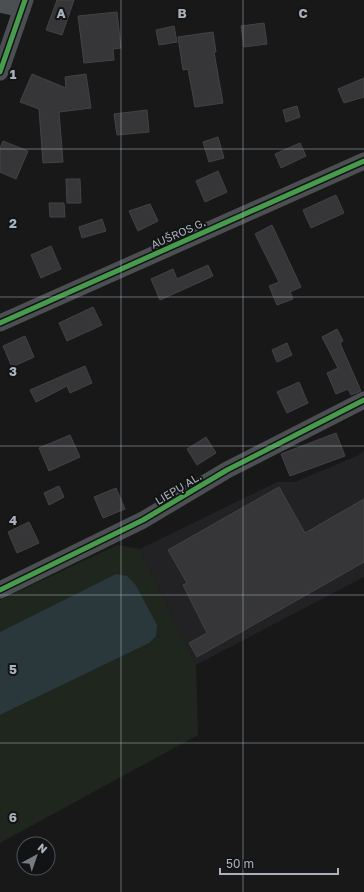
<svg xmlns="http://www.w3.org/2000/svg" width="364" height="892" viewBox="0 0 364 892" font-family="'Golos Text',sans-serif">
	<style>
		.built { fill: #222225 }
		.green { fill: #1f261e }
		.water { fill: #2a383c }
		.building { fill: #363638; stroke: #414345 }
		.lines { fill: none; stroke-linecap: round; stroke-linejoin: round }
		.street { stroke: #4c4f52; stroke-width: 17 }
		.cycleway-casing { stroke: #121315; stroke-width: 8 }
		.cycleway { stroke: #469c4c; stroke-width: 5 }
		.grid { fill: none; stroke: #a9b2ba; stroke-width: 1; stroke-opacity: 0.55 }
		.labels { text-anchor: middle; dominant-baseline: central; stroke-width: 4; stroke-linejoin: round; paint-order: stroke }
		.street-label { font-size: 11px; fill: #a9b2ba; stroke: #121315 }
		.grid-label { font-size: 13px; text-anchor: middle; font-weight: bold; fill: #a9b2ba; stroke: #121315; stroke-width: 4; stroke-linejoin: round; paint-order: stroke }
	</style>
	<rect width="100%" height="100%" fill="#181819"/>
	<path class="built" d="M364,451V577L196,665L140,549L277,482H295L359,455Z"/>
	<path class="green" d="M117,545L140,549L196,665L198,735L0,843V715L148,643L116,574L0,632V600Z"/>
	<path class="water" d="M116,574L127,576L135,584L157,625L156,636L149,643L0,715V632Z"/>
	<g class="building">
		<path d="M57,0H74L62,35L46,30Z"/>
		<path d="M117,12L121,48L113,49L114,60L84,63L78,16Z"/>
		<path d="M264,23L267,44L244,47L241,26Z"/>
		<path d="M174,26L177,42L159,45L156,30Z"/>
		<path d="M213,32L216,52H214L223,103L195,107L188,69L183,70L178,37Z"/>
		<path d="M32,74L66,88L65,77L86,74L91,108L59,112L63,162L43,163L39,109L20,102Z"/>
		<path d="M364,78V97L344,103L338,89Z"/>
		<path d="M297,106L300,117L286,122L283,110Z"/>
		<path d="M147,110L149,132L117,135L114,114Z"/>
		<path d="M218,137L224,158L209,162L203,142Z"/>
		<path d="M3,141L28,151L16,179L0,172V148Z"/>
		<path d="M300,143L306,156L281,168L275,154Z"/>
		<path d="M218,171L227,192L205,202L196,181Z"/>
		<path d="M66,179H80L81,203H67Z"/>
		<path d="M336,195L344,213L311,228L303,210Z"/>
		<path d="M49,203H64L65,217H50Z"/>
		<path d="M150,204L158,221L138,231L129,211Z"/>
		<path d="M102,219L106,231L82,238L79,227Z"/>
		<path d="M272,225L301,287L290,292L293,299L277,305L269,286L279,282L255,234Z"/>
		<path d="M51,246L61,269L41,278L31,255Z"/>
		<path d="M208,265L213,276L160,300L151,279L173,269L177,279Z"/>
		<path d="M93,307L102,325L67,341L59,323Z"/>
		<path d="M337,329L343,341L340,343L361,391L351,395L348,389L336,394L327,373L338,368L322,337Z"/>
		<path d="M25,336L34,357L12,367L3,346Z"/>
		<path d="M287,343L292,355L277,362L272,350Z"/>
		<path d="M85,366L92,383L70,393L67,386L36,402L30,390Z"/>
		<path d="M299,382L308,403L287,413L277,392Z"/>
		<path d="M336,433L345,456L290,476L281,454Z"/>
		<path d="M70,435L80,457L49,471L39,448Z"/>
		<path d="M206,437L216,453L197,465L187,449Z"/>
		<path d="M59,486L64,497L49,505L44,493Z"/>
		<path d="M279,487L305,533L364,499V562L197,657L189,643L207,633L183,585L187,583L168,550Z"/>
		<path d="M116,488L125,509L103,518L94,497Z"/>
		<path d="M29,522L39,543L17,553L8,532Z"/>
	</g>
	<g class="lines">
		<g class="street">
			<path d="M0,4L22,9"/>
			<path d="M0,72L25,0"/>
			<path d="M0,323L364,161"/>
			<path d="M0,590L143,520L227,470L364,400"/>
		</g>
		<g class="cycleway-casing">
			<g id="cycleway">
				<path d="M0,72L25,0"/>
				<path d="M0,323L364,161"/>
				<path d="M0,590L143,520L227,470L364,400"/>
			</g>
		</g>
		<use href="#cycleway" class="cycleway"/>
	</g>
	<path class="grid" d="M121,0V892M243,0V892M0,149H364M0,297H364M0,446H364M0,595H364M0,743H364"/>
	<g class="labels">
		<g class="street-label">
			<text transform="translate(178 233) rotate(-24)">AUŠROS G.</text>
			<text transform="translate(178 488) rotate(-31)">LIEPŲ AL.</text>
		</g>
	</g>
	<g class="grid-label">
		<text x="61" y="18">A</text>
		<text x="182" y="18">B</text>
		<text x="303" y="18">C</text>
		<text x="13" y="79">1</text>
		<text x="13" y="228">2</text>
		<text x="13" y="376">3</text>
		<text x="13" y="525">4</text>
		<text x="13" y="674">5</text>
		<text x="13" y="822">6</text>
	</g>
	<g transform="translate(36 856) rotate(40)"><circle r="19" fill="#121315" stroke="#4e5357"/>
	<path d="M0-3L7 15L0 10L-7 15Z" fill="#767c82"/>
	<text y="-6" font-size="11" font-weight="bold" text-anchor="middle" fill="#a9b2ba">N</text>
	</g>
	<path d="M220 868v6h118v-6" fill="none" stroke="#a9b2ba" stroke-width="2"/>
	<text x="226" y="868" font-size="12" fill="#a9b2ba" stroke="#121315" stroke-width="3" paint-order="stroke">50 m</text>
</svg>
